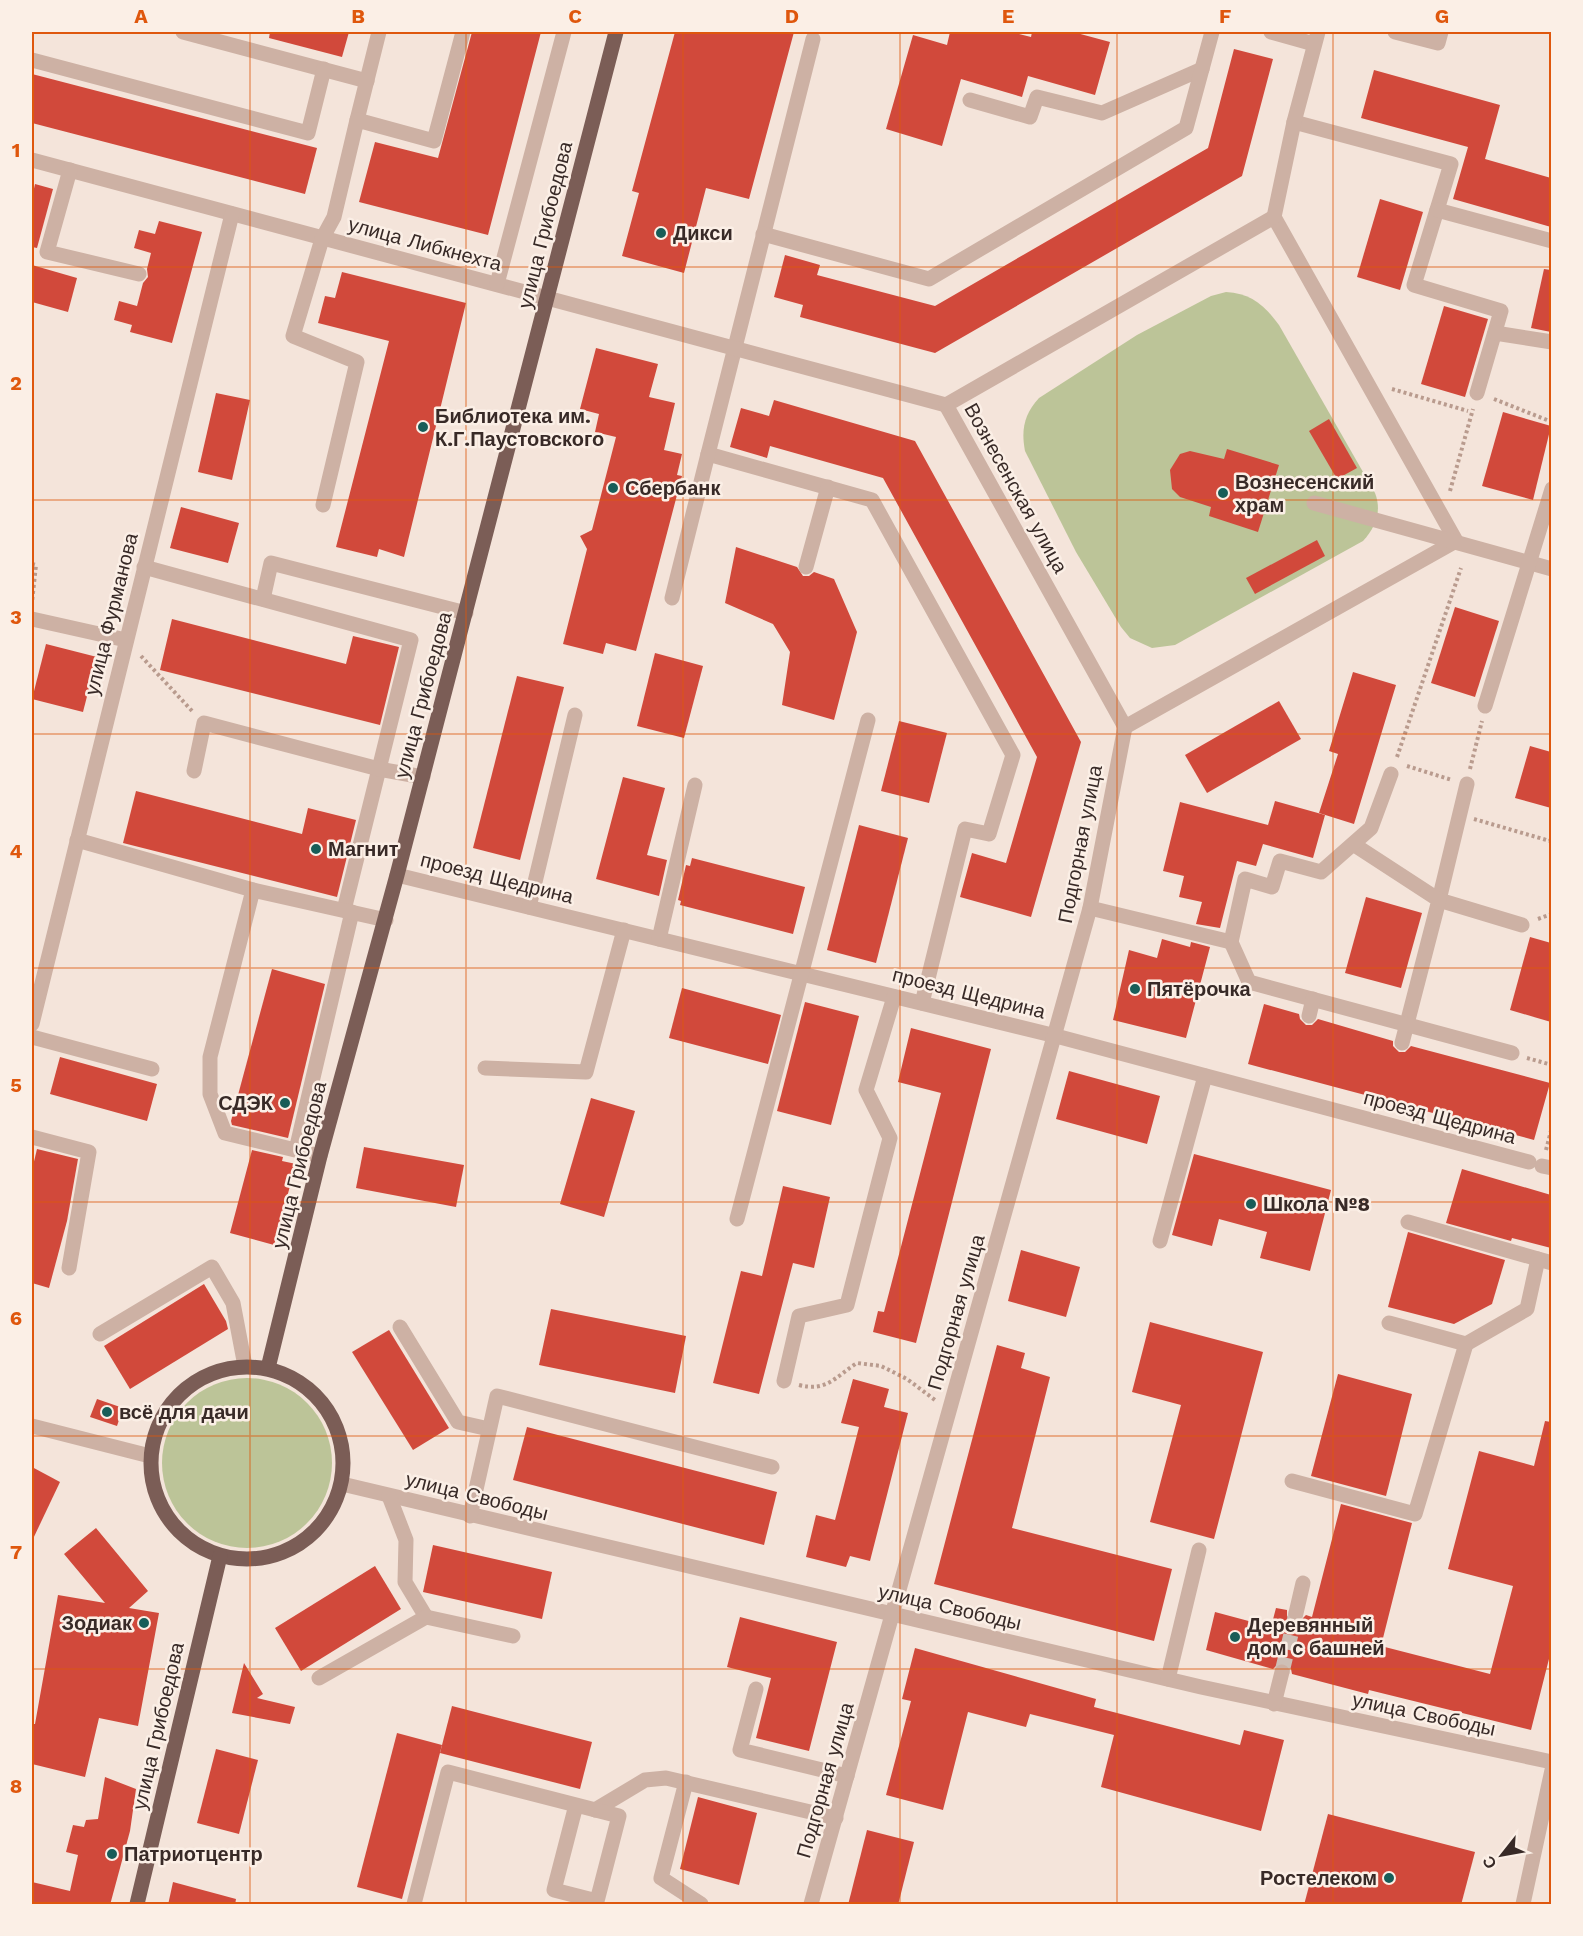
<svg xmlns="http://www.w3.org/2000/svg" width="1583" height="1936" viewBox="0 0 1583 1936" font-family="'Work Sans',sans-serif">
	<style>
		.green { fill: #bcc498 }
		.building { fill: #d1493b }
		.lines { fill: none; stroke-linecap: round; stroke-linejoin: round }
		.minor-tunnel { stroke: #cebfb6; stroke-width: 15; stroke-dasharray: 15 8; stroke-linecap: butt }
		.path { stroke: #b99b8e; stroke-width: 4; stroke-dasharray: 3 3; stroke-linecap: butt }
		.minor { stroke: #cdb1a4; stroke-width: 15 }
		.major { stroke: #7b5d56; stroke-width: 15 }
		.grid { fill: none; stroke: #df570d; stroke-width: 1.5; stroke-opacity: 0.55 }
		.poi-dot { fill: #185d58; stroke: #fbefe6; stroke-width: 2 }
		.labels { text-anchor: middle; dominant-baseline: central; stroke-width: 5; stroke-linejoin: round; paint-order: stroke }
		.street-label { font-size: 20px; fill: #382a27; stroke: #fbefe6 }
		.poi-label { font-size: 20px; font-weight: bold; fill: #382a27; stroke: #fbefe6; text-anchor: start }
		.neatline { fill: none; stroke: #df570d; stroke-width: 2 }
		.grid-label { font-size: 20px; text-anchor: middle; font-weight: bold; fill: #df570d }
	</style>
	<rect width="100%" height="100%" fill="#f4e4da"/>
	<g class="green">
		<path d="M1226,292C1251,293 1265,306 1279,325L1375,493C1382,511 1376,527 1363,541L1175,645L1152,648L1130,638L1121,627L1076,552L1025,451C1021,430 1024,414 1039,398L1137,335L1211,296Z"/>
		<circle cx="247" cy="1463" r="85"/>
	</g>
	<g class="building">
		<path d="M270,32H349L342,57L269,38Z"/>
		<path d="M472,32H541L488,235L359,202L375,142L438,158Z"/>
		<path d="M675,32H794L749,199L706,188L684,273L622,256L639,193L632,191Z"/>
		<path d="M950,32H1011L1031,37L1032,32H1073L1110,42L1095,95L1028,76L1022,97L961,79L942,146L886,129L913,35L947,45Z"/>
		<path d="M1234,49L1273,59L1242,176L935,353L800,317L803,305L774,297L785,255L820,265L817,275L935,306L1208,148Z"/>
		<path d="M1374,70L1500,105L1485,159L1551,178V227L1453,199L1468,147L1361,118Z"/>
		<path d="M32,74L317,148L305,194L32,123Z"/>
		<path d="M35,184L53,189L37,248L32,247V198Z"/>
		<path d="M1380,199L1423,212L1400,290L1357,277Z"/>
		<path d="M159,221L202,232L172,343L130,332L132,325L114,320L119,301L137,306L143,283L148,277L147,269L151,253L134,248L139,230L155,234Z"/>
		<path d="M32,265L77,278L68,312L32,302Z"/>
		<path d="M1544,269L1551,270V332L1531,328Z"/>
		<path d="M342,272L466,303L404,557L379,549L377,557L336,547L389,341L318,323L325,296L335,298Z"/>
		<path d="M1444,306L1488,319L1465,397L1421,384Z"/>
		<path d="M596,348L658,364L649,397L675,403L664,450L682,454L677,475L682,476L636,651L606,643L603,654L563,644L587,549L580,536L592,530L616,437L595,432L599,414L580,409Z"/>
		<path d="M216,393L250,400L232,480L198,472Z"/>
		<path d="M774,400L915,441L1081,742L1031,917L960,897L972,853L1006,863L1037,757L883,478L770,446L767,458L730,447L741,408L769,416Z"/>
		<path d="M1503,412L1551,426L1533,500L1482,486Z"/>
		<path d="M1329,419L1357,468L1337,479L1309,431Z"/>
		<path d="M1227,449L1279,465L1258,532L1209,516L1211,507L1180,497L1172,489L1170,470L1180,454L1190,451L1224,459Z"/>
		<path d="M181,507L239,523L228,563L170,548Z"/>
		<path d="M1317,540L1325,556L1255,594L1246,578Z"/>
		<path d="M736,547L797,567L803,576H809L814,572L834,579L857,632L834,720L782,705L790,652L773,624L725,603Z"/>
		<path d="M1455,607L1499,621L1475,697L1431,683Z"/>
		<path d="M172,619L346,664L353,636L399,647L380,725L160,670Z"/>
		<path d="M46,644L97,657L83,712L32,699Z"/>
		<path d="M655,653L703,666L684,738L637,726Z"/>
		<path d="M1353,672L1396,685L1354,824L1319,813L1338,754L1329,751Z"/>
		<path d="M517,676L564,687L520,860L473,848Z"/>
		<path d="M1279,701L1301,739L1207,793L1185,755Z"/>
		<path d="M899,721L947,733L929,803L881,791Z"/>
		<path d="M1530,746L1551,752V808L1515,798Z"/>
		<path d="M623,777L665,788L647,855L667,860L659,896L596,879Z"/>
		<path d="M136,791L302,834L308,808L356,820L337,897L123,843Z"/>
		<path d="M1275,801L1325,815L1313,858L1263,844L1256,866L1237,861L1220,928L1196,924L1202,902L1179,897L1184,876L1163,871L1180,802L1268,825Z"/>
		<path d="M859,825L908,838L876,963L827,950Z"/>
		<path d="M692,858L805,887L793,934L680,905L681,901L678,900L686,865L690,866Z"/>
		<path d="M1366,897L1422,913L1401,988L1345,973Z"/>
		<path d="M1530,937L1551,943V1022L1510,1010Z"/>
		<path d="M1162,939L1190,947L1191,942L1210,947L1186,1038L1113,1020L1129,950L1157,958Z"/>
		<path d="M272,969L325,984L288,1138L232,1125L231,1121Z"/>
		<path d="M682,988L781,1015L768,1064L669,1038Z"/>
		<path d="M805,1002L859,1016L831,1125L777,1111Z"/>
		<path d="M1264,1004L1299,1014L1300,1019L1306,1025H1312L1318,1019L1393,1041V1046L1399,1052H1405L1411,1046L1550,1083L1534,1140L1248,1064Z"/>
		<path d="M911,1028L991,1049L916,1343L873,1332L878,1311L884,1312L941,1093L898,1082Z"/>
		<path d="M60,1057L157,1084L147,1121L50,1094Z"/>
		<path d="M1069,1071L1160,1096L1147,1144L1056,1119Z"/>
		<path d="M591,1098L635,1111L604,1217L560,1204Z"/>
		<path d="M364,1147L464,1165L456,1207L356,1188Z"/>
		<path d="M37,1149L78,1159L67,1221L49,1288L32,1283V1170Z"/>
		<path d="M252,1150L283,1157L282,1161L296,1164L274,1245L230,1233Z"/>
		<path d="M1194,1154L1331,1190L1310,1271L1260,1258L1267,1232L1219,1219L1212,1246L1172,1235Z"/>
		<path d="M1462,1169L1551,1195V1248L1512,1238L1511,1241L1446,1223Z"/>
		<path d="M783,1186L830,1197L814,1268L793,1263L759,1394L713,1383L741,1271L762,1276Z"/>
		<path d="M1408,1232L1505,1260L1492,1304L1454,1324L1388,1307Z"/>
		<path d="M1021,1250L1080,1267L1066,1317L1008,1301Z"/>
		<path d="M204,1284L226,1321L228,1329L130,1389L104,1346Z"/>
		<path d="M551,1309L686,1336L675,1393L539,1365Z"/>
		<path d="M1150,1322L1263,1352L1214,1539L1150,1522L1181,1405L1132,1392Z"/>
		<path d="M389,1330L449,1428L413,1450L352,1352Z"/>
		<path d="M997,1345L1025,1353L1021,1368L1050,1377L1012,1528L1172,1569L1154,1641L934,1584Z"/>
		<path d="M1338,1374L1412,1394L1386,1496L1311,1476Z"/>
		<path d="M853,1379L889,1389L884,1407L908,1413L870,1561L850,1556L846,1567L806,1557L816,1515L835,1520L859,1427L841,1423Z"/>
		<path d="M97,1399L123,1408L117,1426L90,1417Z"/>
		<path d="M1545,1421L1551,1422V1651L1531,1730L1369,1690L1368,1694L1292,1674L1291,1669L1285,1663H1279L1273,1669L1206,1650L1215,1612L1271,1627L1276,1608L1287,1610V1616L1293,1622H1299L1306,1615L1312,1617L1341,1504L1412,1523L1381,1646L1490,1674L1513,1586L1448,1569L1479,1451L1534,1466Z"/>
		<path d="M527,1427L777,1492L764,1545L513,1480Z"/>
		<path d="M32,1467L60,1482L32,1541Z"/>
		<path d="M96,1528L148,1591L129,1608L159,1613L138,1726L99,1718L85,1777L32,1764V1724H35L58,1595L105,1603L64,1554Z"/>
		<path d="M433,1545L552,1572L542,1619L423,1592Z"/>
		<path d="M375,1566L401,1609L301,1671L275,1628Z"/>
		<path d="M740,1617L837,1642L809,1751L756,1738L771,1678L727,1667Z"/>
		<path d="M915,1648L1096,1699L1094,1707L1240,1745L1244,1730L1284,1740L1261,1831L1101,1787L1114,1735L1030,1714L1026,1727L968,1712L943,1810L886,1795L911,1701L902,1699Z"/>
		<path d="M244,1663L263,1694L257,1698L295,1707L290,1724L232,1713Z"/>
		<path d="M452,1706L592,1742L580,1789L440,1753Z"/>
		<path d="M397,1733L442,1745L402,1899L357,1887Z"/>
		<path d="M216,1749L258,1760L239,1834L197,1823Z"/>
		<path d="M105,1777L136,1789L130,1831L110,1905H32V1882L70,1891L78,1855L66,1852L73,1825L84,1827L86,1820L98,1819Z"/>
		<path d="M698,1797L757,1813L739,1885L680,1869Z"/>
		<path d="M1328,1814L1475,1852L1461,1905H1304Z"/>
		<path d="M867,1830L914,1842L898,1905H848Z"/>
		<path d="M173,1882L236,1899L235,1905H168Z"/>
	</g>
	<g class="lines">
		<path class="minor-tunnel" d="M1282,1672L1296,1613"/>
		<g class="path">
			<path d="M1392,389L1468,411"/>
			<path d="M1494,399L1552,422"/>
			<path d="M1450,491L1473,409"/>
			<path d="M32,564L36,565L32,602"/>
			<path d="M141,656L193,712"/>
			<path d="M1397,757L1461,568"/>
			<path d="M1407,766L1452,780"/>
			<path d="M1470,769L1482,721"/>
			<path d="M1474,819L1550,841L1552,834"/>
			<path d="M1538,919L1552,914"/>
			<path d="M1527,1058L1552,1065"/>
			<path d="M1546,1150L1552,1127"/>
			<path d="M799,1385C827,1392 835,1377 857,1363L881,1366L907,1379L935,1400"/>
		</g>
		<g class="minor">
			<path d="M183,32L367,81"/>
			<path d="M1271,32L1314,44"/>
			<path d="M1395,32L1438,43L1441,32"/>
			<path d="M813,39L708,454L872,500L1013,755L989,834L965,829L922,1003"/>
			<path d="M32,60L308,133L324,69"/>
			<path d="M970,100L1030,117L1037,97L1102,113L1202,69"/>
			<path d="M357,120L379,32"/>
			<path d="M1294,122L1451,164L1414,285L1501,311L1477,393"/>
			<path d="M32,160L946,405"/>
			<path d="M70,170L47,252L139,274"/>
			<path d="M1437,210L1552,241"/>
			<path d="M1274,217L1456,541L1125,727L946,405Z"/>
			<path d="M1274,217L1294,122L1318,32"/>
			<path d="M763,234L929,279L1186,128L1212,32"/>
			<path d="M497,284L564,32"/>
			<path d="M1495,333L1552,342"/>
			<path d="M1314,503L1552,569"/>
			<path d="M323,505L357,362L293,336L322,239L334,217L357,120L434,141L463,32"/>
			<path d="M144,567L411,640L344,910"/>
			<path d="M806,567L828,487"/>
			<path d="M672,598L708,454"/>
			<path d="M263,599L271,563L466,613"/>
			<path d="M32,619L126,640"/>
			<path d="M1485,706L1552,489"/>
			<path d="M194,771L204,723L379,769L423,777"/>
			<path d="M1467,784L1439,900L1522,925"/>
			<path d="M77,840L253,890"/>
			<path d="M1353,844L1439,900L1402,1043"/>
			<path d="M397,875L1056,1036L1529,1162"/>
			<path d="M529,907L575,715"/>
			<path d="M1090,908L1231,942L1245,879L1272,887L1280,861L1321,872L1371,828L1391,774"/>
			<path d="M659,939L695,785"/>
			<path d="M1231,942L1249,982L1512,1053"/>
			<path d="M1309,1016L1313,999"/>
			<path d="M32,1024L232,214"/>
			<path d="M32,1037L152,1069"/>
			<path d="M485,1068L586,1072L624,930"/>
			<path d="M32,1137L89,1152L69,1268"/>
			<path d="M296,1150L352,912"/>
			<path d="M320,1156L225,1133L210,1094V1057L253,890L386,920"/>
			<path d="M1542,1166L1552,1168"/>
			<path d="M737,1219L868,720"/>
			<path d="M1408,1222L1552,1263"/>
			<path d="M1160,1241L1205,1076"/>
			<path d="M1389,1323L1466,1344L1527,1309L1538,1259"/>
			<path d="M400,1327L458,1422L489,1429"/>
			<path d="M100,1334L212,1267L233,1303L245,1366"/>
			<path d="M784,1381L799,1316L847,1305L890,1138L866,1090L894,997"/>
			<path d="M32,1426L150,1456"/>
			<path d="M1292,1481L1415,1514L1466,1344"/>
			<path d="M342,1484L1201,1687L1552,1762"/>
			<path d="M389,1496L406,1540L405,1582L426,1617"/>
			<path d="M470,1516L497,1396L772,1467"/>
			<path d="M1296,1613L1303,1583"/>
			<path d="M319,1678L426,1617L513,1636"/>
			<path d="M1168,1679L1199,1550"/>
			<path d="M756,1689L740,1750L847,1776"/>
			<path d="M1274,1704L1282,1672"/>
			<path d="M686,1782L661,1878L701,1904"/>
			<path d="M595,1810L645,1780L666,1778L836,1818"/>
			<path d="M414,1904L448,1772L619,1816L597,1901L554,1890L576,1805"/>
			<path d="M811,1904L1090,908L1125,727"/>
			<path d="M1523,1904L1552,1770"/>
		</g>
		<g class="major">
			<circle cx="247" cy="1463" r="96"/>
			<path d="M268,1368L320,1156L397,875L616,32"/>
			<path d="M137,1904L220,1556"/>
		</g>
	</g>
	<path class="grid" d="M250,32V1904M466,32V1904M683,32V1904M900,32V1904M1117,32V1904M1333,32V1904M32,267H1552M32,500H1552M32,734H1552M32,968H1552M32,1202H1552M32,1436H1552M32,1669H1552"/>
	<g class="poi-dot">
		<circle cx="661" cy="233" r="6"/>
		<circle cx="423" cy="427" r="6"/>
		<circle cx="613" cy="488" r="6"/>
		<circle cx="1223" cy="493" r="6"/>
		<circle cx="316" cy="849" r="6"/>
		<circle cx="1135" cy="989" r="6"/>
		<circle cx="285" cy="1103" r="6"/>
		<circle cx="1251" cy="1204" r="6"/>
		<circle cx="107" cy="1412" r="6"/>
		<circle cx="144" cy="1623" r="6"/>
		<circle cx="1235" cy="1637" r="6"/>
		<circle cx="112" cy="1854" r="6"/>
		<circle cx="1389" cy="1878" r="6"/>
	</g>
	<g class="labels">
		<g class="street-label">
			<text transform="translate(545 225) rotate(-76)">улица Грибоедова</text>
			<text transform="translate(425 244) rotate(15)">улица Либкнехта</text>
			<text transform="translate(1016 488) rotate(61)">Вознесенская улица</text>
			<text transform="translate(111 614) rotate(-76)">улица Фурманова</text>
			<text transform="translate(423 695) rotate(-75)">улица Грибоедова</text>
			<text transform="translate(1080 844) rotate(-79)">Подгорная улица</text>
			<text transform="translate(497 878) rotate(14)">проезд Щедрина</text>
			<text transform="translate(969 993) rotate(14)">проезд Щедрина</text>
			<text transform="translate(1440 1117) rotate(15)">проезд Щедрина</text>
			<text transform="translate(299 1165) rotate(-76)">улица Грибоедова</text>
			<text transform="translate(956 1312) rotate(-74)">Подгорная улица</text>
			<text transform="translate(477 1496) rotate(14)">улица Свободы</text>
			<text transform="translate(950 1607) rotate(13)">улица Свободы</text>
			<text transform="translate(1424 1714) rotate(12)">улица Свободы</text>
			<text transform="translate(158 1726) rotate(-77)">улица Грибоедова</text>
			<text transform="translate(825 1780) rotate(-74)">Подгорная улица</text>
		</g>
		<g class="poi-label">
			<text x="673" y="233">Дикси</text>
			<text x="435" y="416">Библиотека им.<tspan x="435" dy="23">К.Г.Паустовского</tspan></text>
			<text x="1235" y="482">Вознесенский<tspan x="1235" dy="23">храм</tspan></text>
			<text x="625" y="488">Сбербанк</text>
			<text x="328" y="849">Магнит</text>
			<text x="1147" y="989">Пятёрочка</text>
			<text x="273" y="1103" text-anchor="end">СДЭК</text>
			<text x="1263" y="1204">Школа №8</text>
			<text x="119" y="1412">всё для дачи</text>
			<text x="132" y="1623" text-anchor="end">Зодиак</text>
			<text x="1247" y="1625">Деревянный<tspan x="1247" dy="23">дом с башней</tspan></text>
			<text x="124" y="1854">Патриотцентр</text>
			<text x="1377" y="1878" text-anchor="end">Ростелеком</text>
		</g>
	</g>
	<rect width="1583" height="1936" fill="none" stroke="#fbefe6" stroke-width="66"/>
	<g transform="translate(1502 1855) rotate(239)" stroke="#fbefe6" stroke-width="4.5" paint-order="stroke">
	<path d="M0-4.5L10 22L0 15L-10 22Z" fill="#382a27"/>
	<text y="-9" font-size="16" font-weight="bold" text-anchor="middle" fill="#382a27">С</text>
	</g>
	<rect x="33" y="33" width="1517" height="1870" class="neatline"/>
	<g class="grid-label">
		<text x="141" y="23">A</text>
		<text x="358" y="23">B</text>
		<text x="575" y="23">C</text>
		<text x="792" y="23">D</text>
		<text x="1008" y="23">E</text>
		<text x="1225" y="23">F</text>
		<text x="1442" y="23">G</text>
		<text x="16" y="157">1</text>
		<text x="16" y="390">2</text>
		<text x="16" y="624">3</text>
		<text x="16" y="858">4</text>
		<text x="16" y="1092">5</text>
		<text x="16" y="1325">6</text>
		<text x="16" y="1559">7</text>
		<text x="16" y="1793">8</text>
	</g>
</svg>
